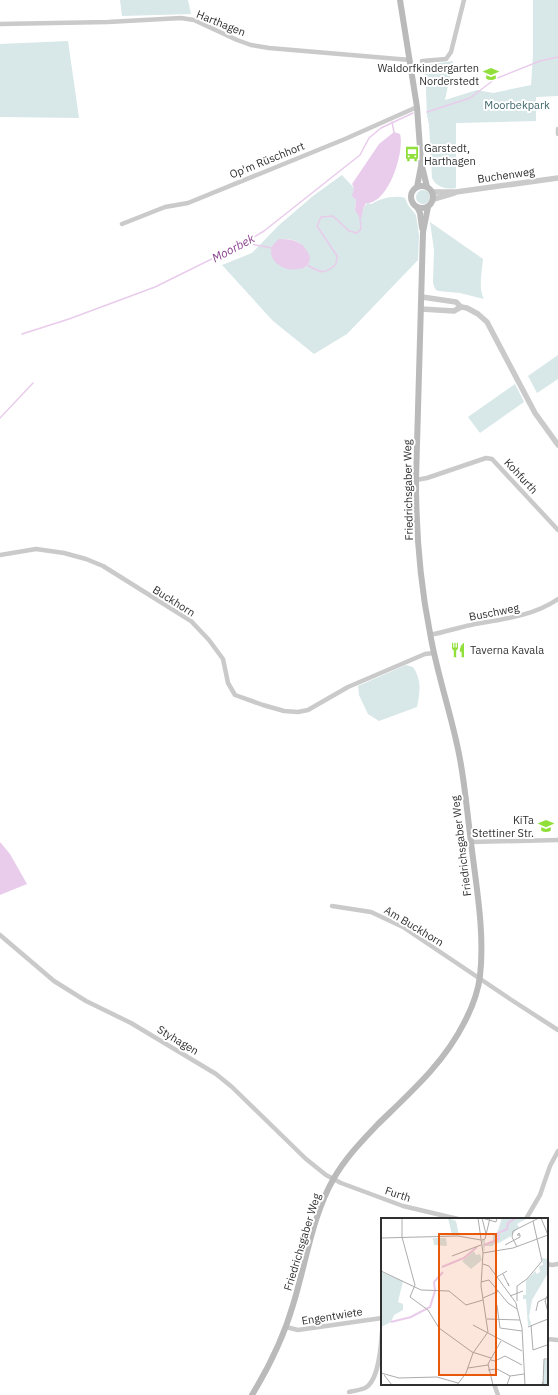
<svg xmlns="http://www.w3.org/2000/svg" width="558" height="1395" viewBox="0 0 558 1395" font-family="'IBM Plex Sans',sans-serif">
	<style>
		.green { fill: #d8e7e7; fill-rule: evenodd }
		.water { fill: #e9cbeb }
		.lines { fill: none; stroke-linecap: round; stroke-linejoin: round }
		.stream { stroke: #e9cbeb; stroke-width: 1.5 }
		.minor { stroke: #cacaca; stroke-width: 4.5 }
		.tertiary { stroke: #cacaca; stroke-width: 5.5 }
		.secondary { stroke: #bababa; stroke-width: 6 }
		.labels { text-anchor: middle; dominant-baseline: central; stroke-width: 4; stroke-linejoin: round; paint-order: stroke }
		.street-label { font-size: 11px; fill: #303030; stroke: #fff }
		.poi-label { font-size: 11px; fill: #303030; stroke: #fff; text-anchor: end }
		.park-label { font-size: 11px; fill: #3e666a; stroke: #fff }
		.water-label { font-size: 12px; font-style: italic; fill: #8a408f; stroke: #fff }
		.inset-river { fill: none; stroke: #e9cbeb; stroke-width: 2 }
		.inset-road { fill: none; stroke: #acacac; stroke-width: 1 }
		.view { fill: #e8590c; fill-opacity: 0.15; stroke: #e8590c; stroke-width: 2 }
		.inset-edge { fill: none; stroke: #303030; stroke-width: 2 }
	</style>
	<rect width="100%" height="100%" fill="#fff"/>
	<g class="green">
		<path d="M120,0H188L191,14L122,16Z"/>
		<path d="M533,0H558V96L536,97V121L456,123V188C447,190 436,187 432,178L429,124L427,116L425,65L453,61L445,100L477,90L493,93L531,85L533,55Z"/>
		<path d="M68,41L79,118L0,117V44Z"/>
		<path d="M342,175L354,188L353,196L356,200L355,210L362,216L363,209L367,203L372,204C380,198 396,195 405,198L408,205L416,215L419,235L418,260L347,334L314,354L273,321L222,265L252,253L278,226L313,196ZM279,239C302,239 302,243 309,263L304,268L289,269L281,266Z"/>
		<circle cx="423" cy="197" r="7"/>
		<path d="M430,222L483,259C482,272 478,289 484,299L460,293L438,291L435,289L433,283L434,250Z"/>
		<path d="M558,355V379L537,393L528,376Z"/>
		<path d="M515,384L524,402L480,433L468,417Z"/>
		<path d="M406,665L413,667C422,680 420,692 417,707L379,721L368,714L359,695L358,686Z"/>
	</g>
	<g class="water">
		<path d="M394,132L400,134C405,152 388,205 366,203L363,209L362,217L360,218L355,210L356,200L352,196L354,188L352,184L379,144Z"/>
		<path d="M279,239C295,239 304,242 310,257L309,263L304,268C299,269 294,270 288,269C272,265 264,250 279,239Z"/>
		<path d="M0,842L10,854L27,884L0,895Z"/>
	</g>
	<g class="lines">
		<g class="stream">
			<path d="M427,112L470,98L495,79L540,61L558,57"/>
			<path d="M392,122L394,132"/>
			<path d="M245,243L272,248"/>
			<path d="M307,265C320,272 324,276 336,264L337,256L317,226L321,217L333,216L349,231L357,233L361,229L360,218"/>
			<path d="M22,334L69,319L155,287L244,243L264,231L360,155L369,138L381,128L413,113"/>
			<path d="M0,418L33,383"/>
		</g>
		<g class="minor">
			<path d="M0,24L108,22L181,18L194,20L237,40L251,45L269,48L410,60"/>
			<path d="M422,61L446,59L451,52L464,0"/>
			<path d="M558,129V134"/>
			<path d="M122,224L165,207L188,203L345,139L417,107"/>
			<path d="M416,480L427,478L486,458L492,459L558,530"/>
			<path d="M0,555L36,549L64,553L86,559L103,566L191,621L209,640L223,659L228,683L235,695L263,705L284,711L298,712L308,710L348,687L425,654L434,653"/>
			<path d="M430,635C445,632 460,627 475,624C504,619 533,616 558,599"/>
			<path d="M471,842L558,840"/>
			<path d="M332,906L371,912L403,927L510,999L558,1030"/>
			<path d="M0,935L54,981L86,1001L131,1023L216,1074L232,1087L306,1159L326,1175L341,1183L403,1206L458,1219"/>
			<path d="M526,1219L540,1195L550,1166L558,1151"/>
			<path d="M547,1264L552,1265L558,1264"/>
			<path d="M286,1327L298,1330L382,1318"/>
			<path d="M547,1339L558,1340"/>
			<path d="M494,1384L498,1395"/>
			<path d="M349,1392C354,1391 360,1390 365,1388C379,1381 381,1346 382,1332"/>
		</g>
		<g class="tertiary">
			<path d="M433,192H456L558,178"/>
			<path d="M434,199L454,193"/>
			<path d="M422,297L456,302L461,307L467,308L478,314L487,322L535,413L558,445"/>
			<path d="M421,309L454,311L461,307"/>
		</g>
		<g class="secondary">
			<path d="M400,0L417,107L421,162L427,187"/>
			<circle cx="422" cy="197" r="11"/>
			<path d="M417,187L421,166"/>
			<path d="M417,207L420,213L422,228"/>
			<path d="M252,1395C269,1367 284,1336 293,1305C306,1263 312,1216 334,1178C346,1157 362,1141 378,1124C410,1093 444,1063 464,1023C472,1008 478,992 480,976C485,932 476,886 471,842C467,813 465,783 459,754C451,713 437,674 430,633C420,583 416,531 416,480L423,232L428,207"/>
		</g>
	</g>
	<defs>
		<g id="school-bare" transform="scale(1.2)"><path d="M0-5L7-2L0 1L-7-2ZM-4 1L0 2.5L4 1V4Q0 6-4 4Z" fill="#90df3a" stroke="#fff" stroke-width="2.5" paint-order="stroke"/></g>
		<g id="bus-bare" transform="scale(1.2)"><path d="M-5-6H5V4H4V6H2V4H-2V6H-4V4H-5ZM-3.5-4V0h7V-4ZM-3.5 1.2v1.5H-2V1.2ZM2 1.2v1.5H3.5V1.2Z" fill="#90df3a" stroke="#fff" stroke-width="2.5" paint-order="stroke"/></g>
		<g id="restaurant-bare" transform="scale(1.2)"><path d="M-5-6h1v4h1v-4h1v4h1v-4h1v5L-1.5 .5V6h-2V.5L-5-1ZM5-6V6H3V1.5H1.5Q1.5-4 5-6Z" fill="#90df3a" stroke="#fff" stroke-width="2.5" paint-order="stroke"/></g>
	</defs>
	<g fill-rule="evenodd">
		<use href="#school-bare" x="491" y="74"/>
		<use href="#bus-bare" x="412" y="154"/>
		<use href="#restaurant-bare" x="458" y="650"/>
		<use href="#school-bare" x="546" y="826"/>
	</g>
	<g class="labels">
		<g class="street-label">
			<text transform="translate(221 23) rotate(22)">Harthagen</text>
			<text transform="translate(267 160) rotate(-22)">Op'm Rüschhort</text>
			<text transform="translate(506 175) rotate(-8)">Buchenweg</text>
			<text transform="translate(521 476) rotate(47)">Kohfurth</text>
			<text transform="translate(408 490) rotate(-91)">Friedrichsgaber Weg</text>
			<text transform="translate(174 601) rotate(32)">Buckhorn</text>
			<text transform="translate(494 612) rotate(-11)">Buschweg</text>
			<text transform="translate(461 846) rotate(-97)">Friedrichsgaber Weg</text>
			<text transform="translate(414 926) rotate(31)">Am Buckhorn</text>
			<text transform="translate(178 1040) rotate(31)">Styhagen</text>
			<text transform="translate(398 1194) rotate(18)">Furth</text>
			<text transform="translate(302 1242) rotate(-73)">Friedrichsgaber Weg</text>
			<text transform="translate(332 1316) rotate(-9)">Engentwiete</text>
		</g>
		<g class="poi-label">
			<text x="479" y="68">Waldorfkindergarten<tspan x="479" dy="13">Norderstedt</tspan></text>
			<text x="424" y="148" text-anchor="start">Garstedt,<tspan x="424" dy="13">Harthagen</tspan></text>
			<text x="470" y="650" text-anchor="start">Taverna Kavala</text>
			<text x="534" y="820">KiTa<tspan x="534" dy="13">Stettiner Str.</tspan></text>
		</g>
		<g class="park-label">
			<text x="517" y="105">Moorbekpark</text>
		</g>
		<g class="water-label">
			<text transform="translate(233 248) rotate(-28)">Moorbek</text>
		</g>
	</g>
	<g transform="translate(381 1218)">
		<rect width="167" height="167" fill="#fff"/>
		<path d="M67,0L75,3L78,17H71ZM121,0L145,1L136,6L138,9L130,18L118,25L113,26L112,28H104L103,35L101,22H104V26L112,24V16L116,15ZM52,20H65L66,28L53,27ZM93,33L95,37L99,36L101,42L90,51L81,43ZM161,40L167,41V55L151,82L148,99L150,106L147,108L145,81H142V77H145V63L154,53L156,56L159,54L158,48L162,47ZM0,54L22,63L17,84L22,86V92L13,97L10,104L0,109ZM163,142H167V167H162Z" fill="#d8e7e7"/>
		<path class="inset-river" d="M103,27L118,21L117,15L126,11L127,5L135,0M61,49L83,40L96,29M10,104L30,99L49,89L54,73L53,64L62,54"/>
		<path class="inset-road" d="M21,0V19L34,67M160,0L167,17M105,16L101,0L115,4L116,0M0,20L77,18L100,22M101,22L104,21L109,0M124,27L139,19V17L138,15L136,17H139M136,29L131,19L132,13L158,0M102,35L132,30L167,17M71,38L100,27M102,46L108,48L135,85L136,90M0,53L40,72L68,73L85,87L102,82M122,56L128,68L127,65M114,60L126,53M100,64L108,62L127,85L136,91M34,67L29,79L47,92L58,110L91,134L110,140M167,76L164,83L167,94M129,78L142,73M102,80L118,73M136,83V68L146,61L161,43L152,3M116,87L119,110L141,113M136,90L141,110L144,167M155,93L157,84L165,80M106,101L139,102M92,107L141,133M150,107L152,132L166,127M147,109L167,101M110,142L114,143L124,138L141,147M87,150L107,147M107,152L116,151L129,158M0,155L18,160L56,159L77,165M3,157L11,167M161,164L162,166L163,141H167M76,167L85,155L92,135L107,114L100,68L102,35L97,0M112,167L107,146L120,123M126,167L129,158L143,156"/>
		<path class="view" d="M58,16H115V157H58Z"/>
		<rect width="167" height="167" class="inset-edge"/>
	</g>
</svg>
